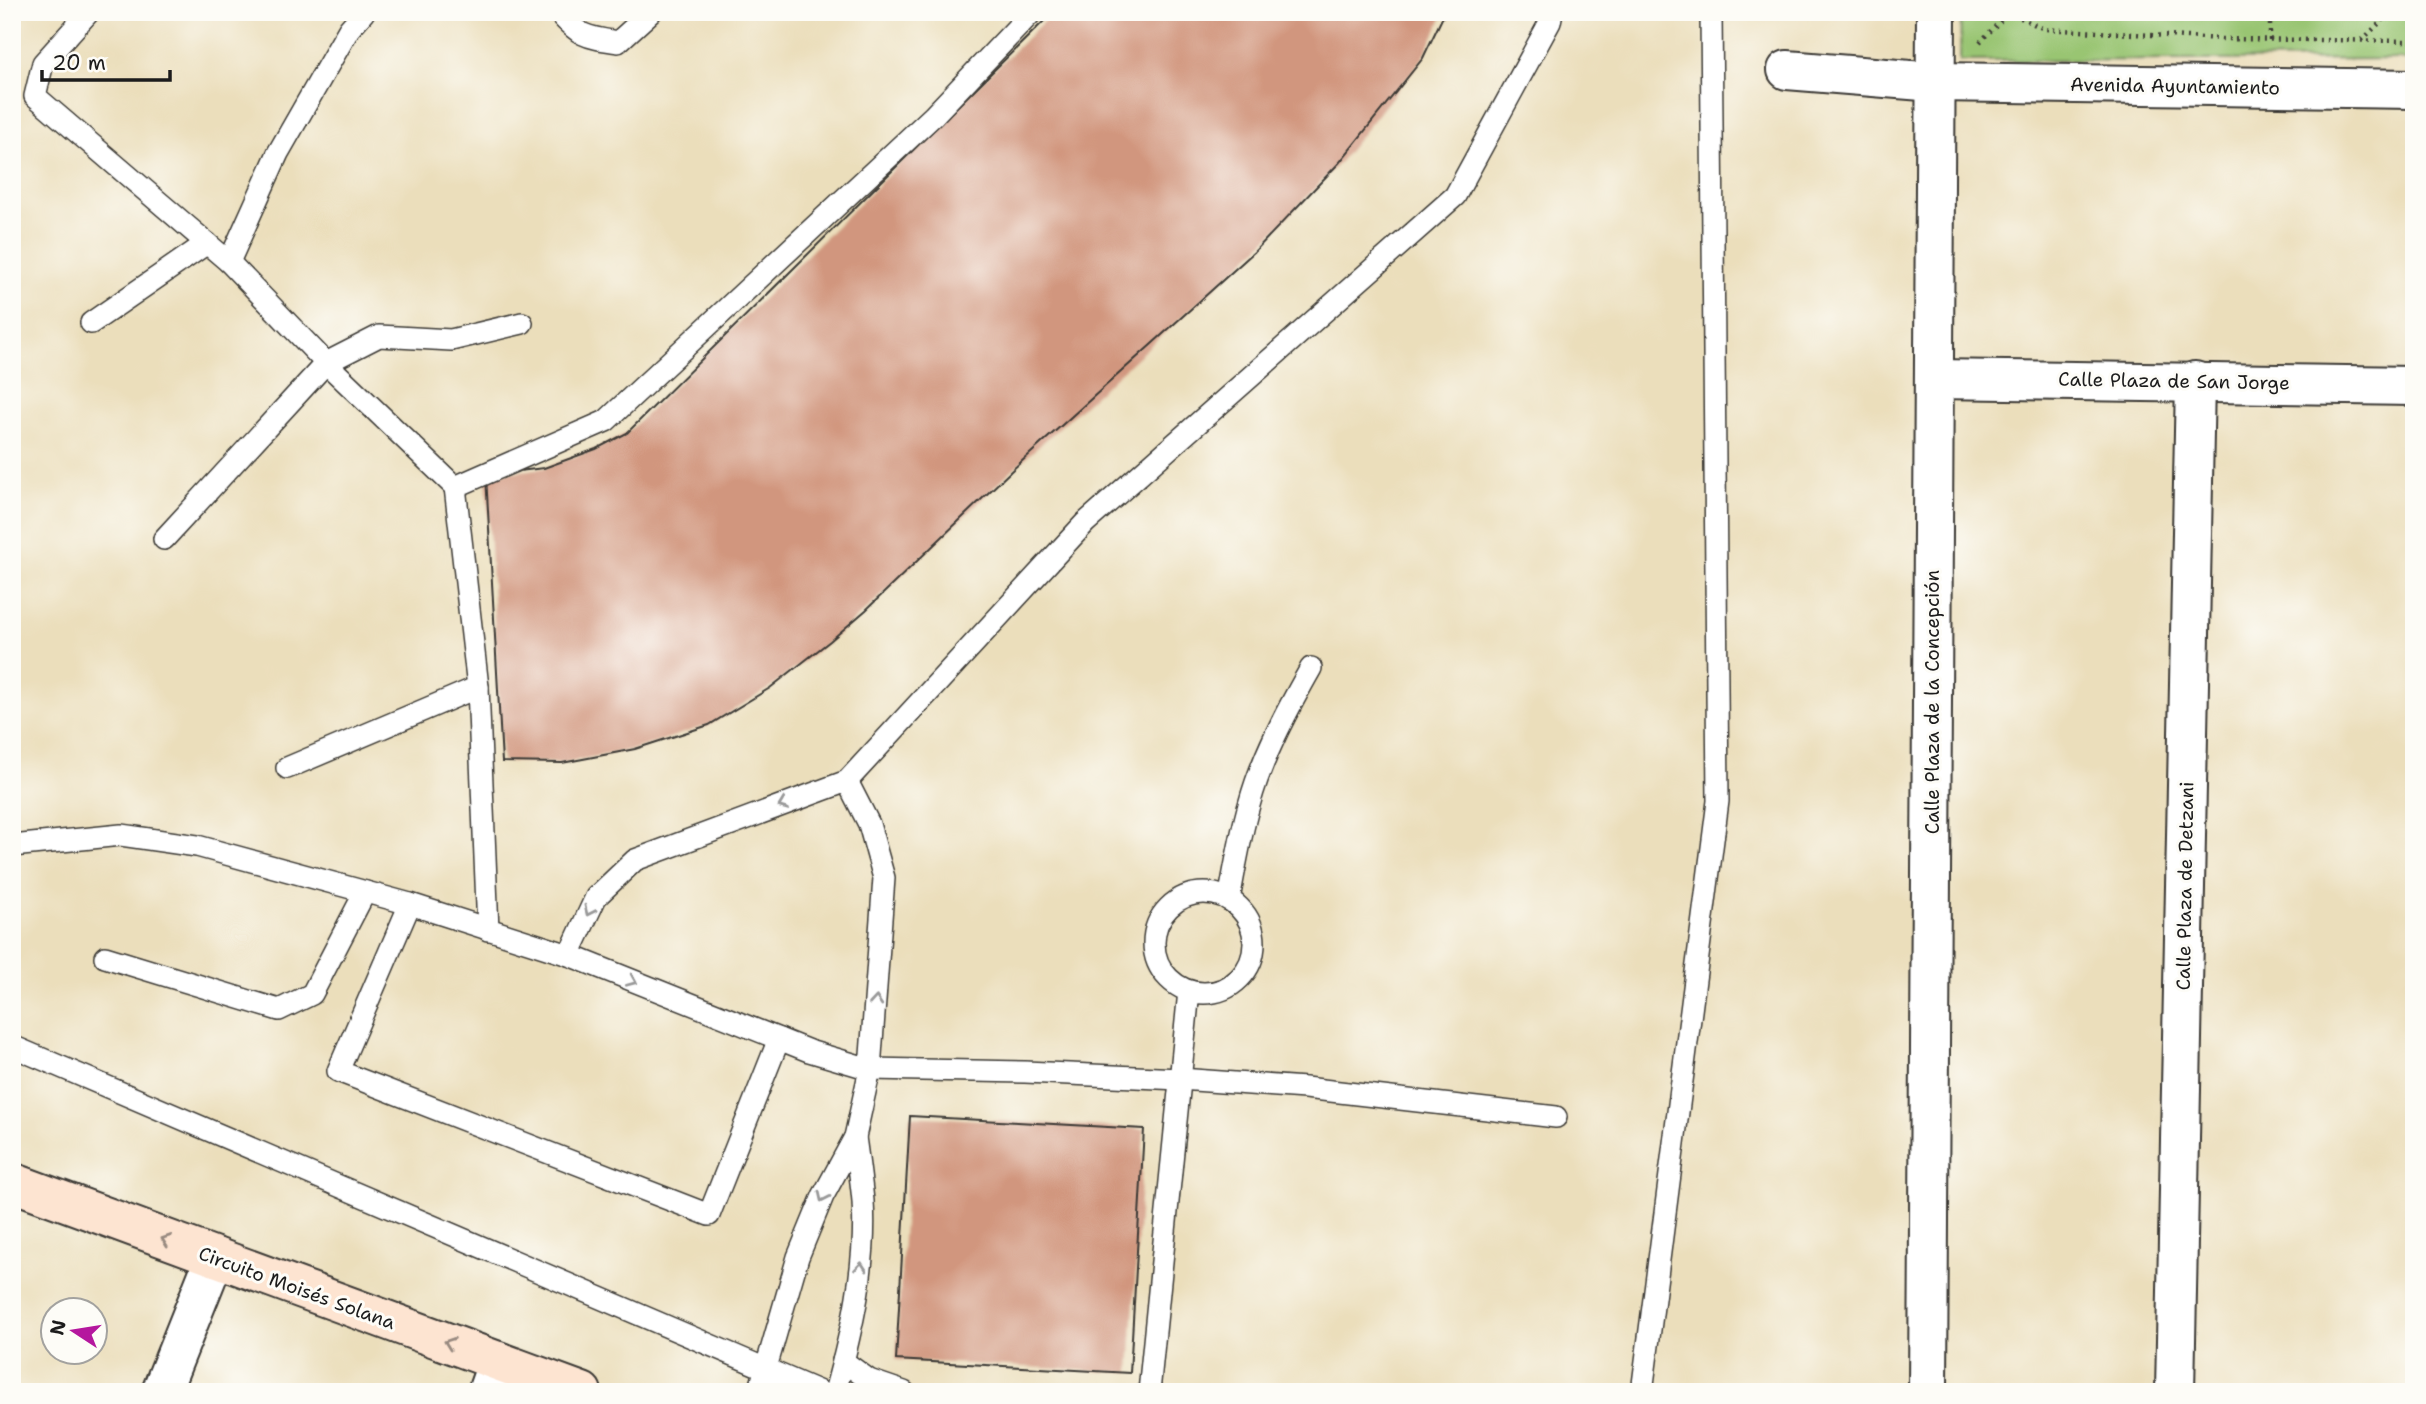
<svg xmlns="http://www.w3.org/2000/svg" width="2426" height="1404" viewBox="0 0 2426 1404" font-family="'Shantell Sans',sans-serif">
	<style>
		.green { fill: #99c572; stroke: #5a7047; stroke-width: 2 }
		.building { fill: #d1967e }
		.lines { fill: none; stroke-linecap: round; stroke-linejoin: round }
		.lane-casing { stroke: #3b3934; stroke-width: 24 }
		.street-casing { stroke: #3b3934; stroke-width: 42 }
		.secondary-casing { stroke: #3b3934; stroke-width: 42 }
		.path { stroke: #3b3934; stroke-width: 4.5; stroke-dasharray: 2 5; stroke-linecap: butt }
		.lane { stroke: #fff; stroke-width: 21 }
		.street { stroke: #fff; stroke-width: 38 }
		.secondary { stroke: #fde4d1; stroke-width: 38 }
		.oneway { stroke: #999 }
		.oneway2 { stroke: #988a80 }
		.labels { text-anchor: middle; dominant-baseline: central; stroke-width: 6; stroke-linejoin: round; paint-order: stroke }
		.street-label { font-size: 19px; fill: #1c1c1c; stroke: #fdfcf7 }
	</style>
	<rect width="100%" height="100%" fill="#fdfcf7"/>
	<filter id="ink" filterUnits="userSpaceOnUse"><feTurbulence type="fractalNoise" baseFrequency=".0143" numOctaves="2"/><feDisplacementMap in="SourceGraphic" scale="14" xChannelSelector="R" yChannelSelector="G"/><feConvolveMatrix kernelMatrix="1 2 1 2 8 2 1 2 1" color-interpolation-filters="sRGB"/></filter>
	<filter id="wash" filterUnits="userSpaceOnUse"><feTurbulence type="fractalNoise" baseFrequency=".00686" numOctaves="4" result="noise"/><feDisplacementMap in="SourceGraphic" scale="28" xChannelSelector="R" yChannelSelector="G"/><feGaussianBlur stdDeviation="1.57" result="paint"/><feColorMatrix in="noise" values="0 0 0 0 0 0 0 0 0 0 0 0 0 0 0 0 0 1.4 0 .05"/><feComposite in="paint" operator="in"/></filter>
	<g filter="url(#wash)">
		<rect width="100%" height="100%" fill="#ebdebb"/>
		<path class="green" d="M1961,12H2414V59L1960,61Z"/>
		<g id="blocks">
			<g class="building">
				<path d="M1053,12H1445L1423,58L1339,163L1254,252L1011,471L866,610L830,641L770,688L709,725L635,749L562,763L502,762L486,475L544,468L596,449L627,433Z"/>
				<path d="M910,1116L1144,1129L1130,1373L896,1360Z"/>
			</g>
		</g>
	</g>
	<g filter="url(#ink)">
		<use href="#blocks" fill-opacity="0" stroke="#3b3934" stroke-width="2"/>
		<g class="lines">
			<g class="lane-casing">
				<g id="lane">
					<path d="M89,12L43,63L35,96L229,262L326,363L455,487L478,687L488,930"/>
					<path d="M558,12C580,37 586,37 618,42L651,12"/>
					<path d="M229,262L278,153L349,29L364,12"/>
					<path d="M91,323L207,243"/>
					<path d="M455,487L606,421L933,116L1032,12"/>
					<path d="M164,539L326,363L379,336L451,340L522,323"/>
					<path d="M287,768L478,687"/>
					<path d="M12,846L121,835L197,846L410,904L569,955L809,1051L870,1069L1025,1072L1180,1079L1305,1088L1556,1117"/>
					<circle cx="1204" cy="943" r="50"/>
					<path d="M1229,900C1235,868 1240,836 1249,805C1262,757 1286,712 1311,668"/>
					<path d="M410,904L338,1071L709,1215L779,1039"/>
					<path d="M569,955L596,897L635,860L847,781L1085,523L1455,196L1550,22L1552,12"/>
					<path d="M105,957L279,1010L312,994L365,892"/>
					<path d="M12,1046L820,1392"/>
					<path d="M843,1361L869,1380L904,1392"/>
					<path d="M759,1392L798,1257L823,1196L855,1137L870,1069L884,878L869,824L847,781"/>
					<path d="M835,1392C852,1330 867,1266 863,1201C861,1180 858,1159 855,1137"/>
					<path d="M1149,1392L1189,991"/>
					<path d="M1642,1392L1718,801L1711,12"/>
				</g>
			</g>
			<g class="street-casing">
				<g id="street">
					<path d="M1787,70L1935,82L2414,89"/>
					<path d="M1934,379L2414,386"/>
					<path d="M161,1392L215,1257"/>
					<path d="M487,1392L498,1361"/>
					<path d="M1928,1392L1936,12"/>
					<path d="M2175,1392L2195,381"/>
				</g>
			</g>
			<g class="secondary-casing">
				<path id="secondary" d="M12,1182L582,1392"/>
			</g>
			<g class="path">
				<path d="M2008,12L2044,29L2222,39L2414,41"/>
				<path d="M2270,40V12"/>
				<path d="M2362,40L2391,12"/>
				<path d="M1980,42L2008,13"/>
			</g>
			<use href="#lane" class="lane"/>
			<use href="#street" class="street"/>
			<use href="#secondary" class="secondary"/>
		</g>
		<defs><path id="oneway-chevron" d="M-2-3.5L2.5 0L-2 3.5" fill="none" stroke-width="1.6" stroke-linecap="round" stroke-linejoin="round" transform="scale(1.75)"/></defs>
		<g class="oneway">
			<use href="#oneway-chevron" transform="translate(783 805) rotate(159)"/>
			<use href="#oneway-chevron" transform="translate(589 911) rotate(115)"/>
			<use href="#oneway-chevron" transform="translate(632 981) rotate(23)"/>
			<use href="#oneway-chevron" transform="translate(876 1001) rotate(-85)"/>
			<use href="#oneway-chevron" transform="translate(823 1197) rotate(115)"/>
			<use href="#oneway-chevron" transform="translate(861 1267) rotate(-85)"/>
		</g>
		<g class="oneway2">
			<use href="#oneway-chevron" transform="translate(166 1240) rotate(-160)"/>
			<use href="#oneway-chevron" transform="translate(449 1343) rotate(-160)"/>
		</g>
	</g>
	<g class="labels">
		<g class="street-label">
			<text transform="translate(2175 86) rotate(1)">Avenida Ayuntamiento</text>
			<text transform="translate(2174 381) rotate(1)">Calle Plaza de San Jorge</text>
			<text transform="translate(1932 702) rotate(-90)">Calle Plaza de la Concepción</text>
			<text transform="translate(2185 886) rotate(-89)">Calle Plaza de Detzani</text>
			<text transform="translate(297 1288) rotate(20)">Circuito Moisés Solana</text>
		</g>
	</g>
	<rect width="2426" height="1404" fill="none" stroke="#fdfcf7" stroke-width="42"/>
	<g transform="translate(74 1331) rotate(282)"><circle r="33" fill="#fdfcf7" stroke="#a3a29f" stroke-width="2"/>
	<path d="M0-5L12 26L0 18L-12 26Z" fill="#b5179e"/>
	<text y="-10" font-size="19" font-weight="bold" text-anchor="middle" fill="#1c1c1c">N</text>
	</g>
	<path d="M42 70v10h128v-10" fill="none" stroke="#1c1c1c" stroke-width="3.5"/>
	<text x="52" y="70" font-size="21" fill="#1c1c1c" stroke="#fdfcf7" stroke-width="5" paint-order="stroke">20 m</text>
</svg>
